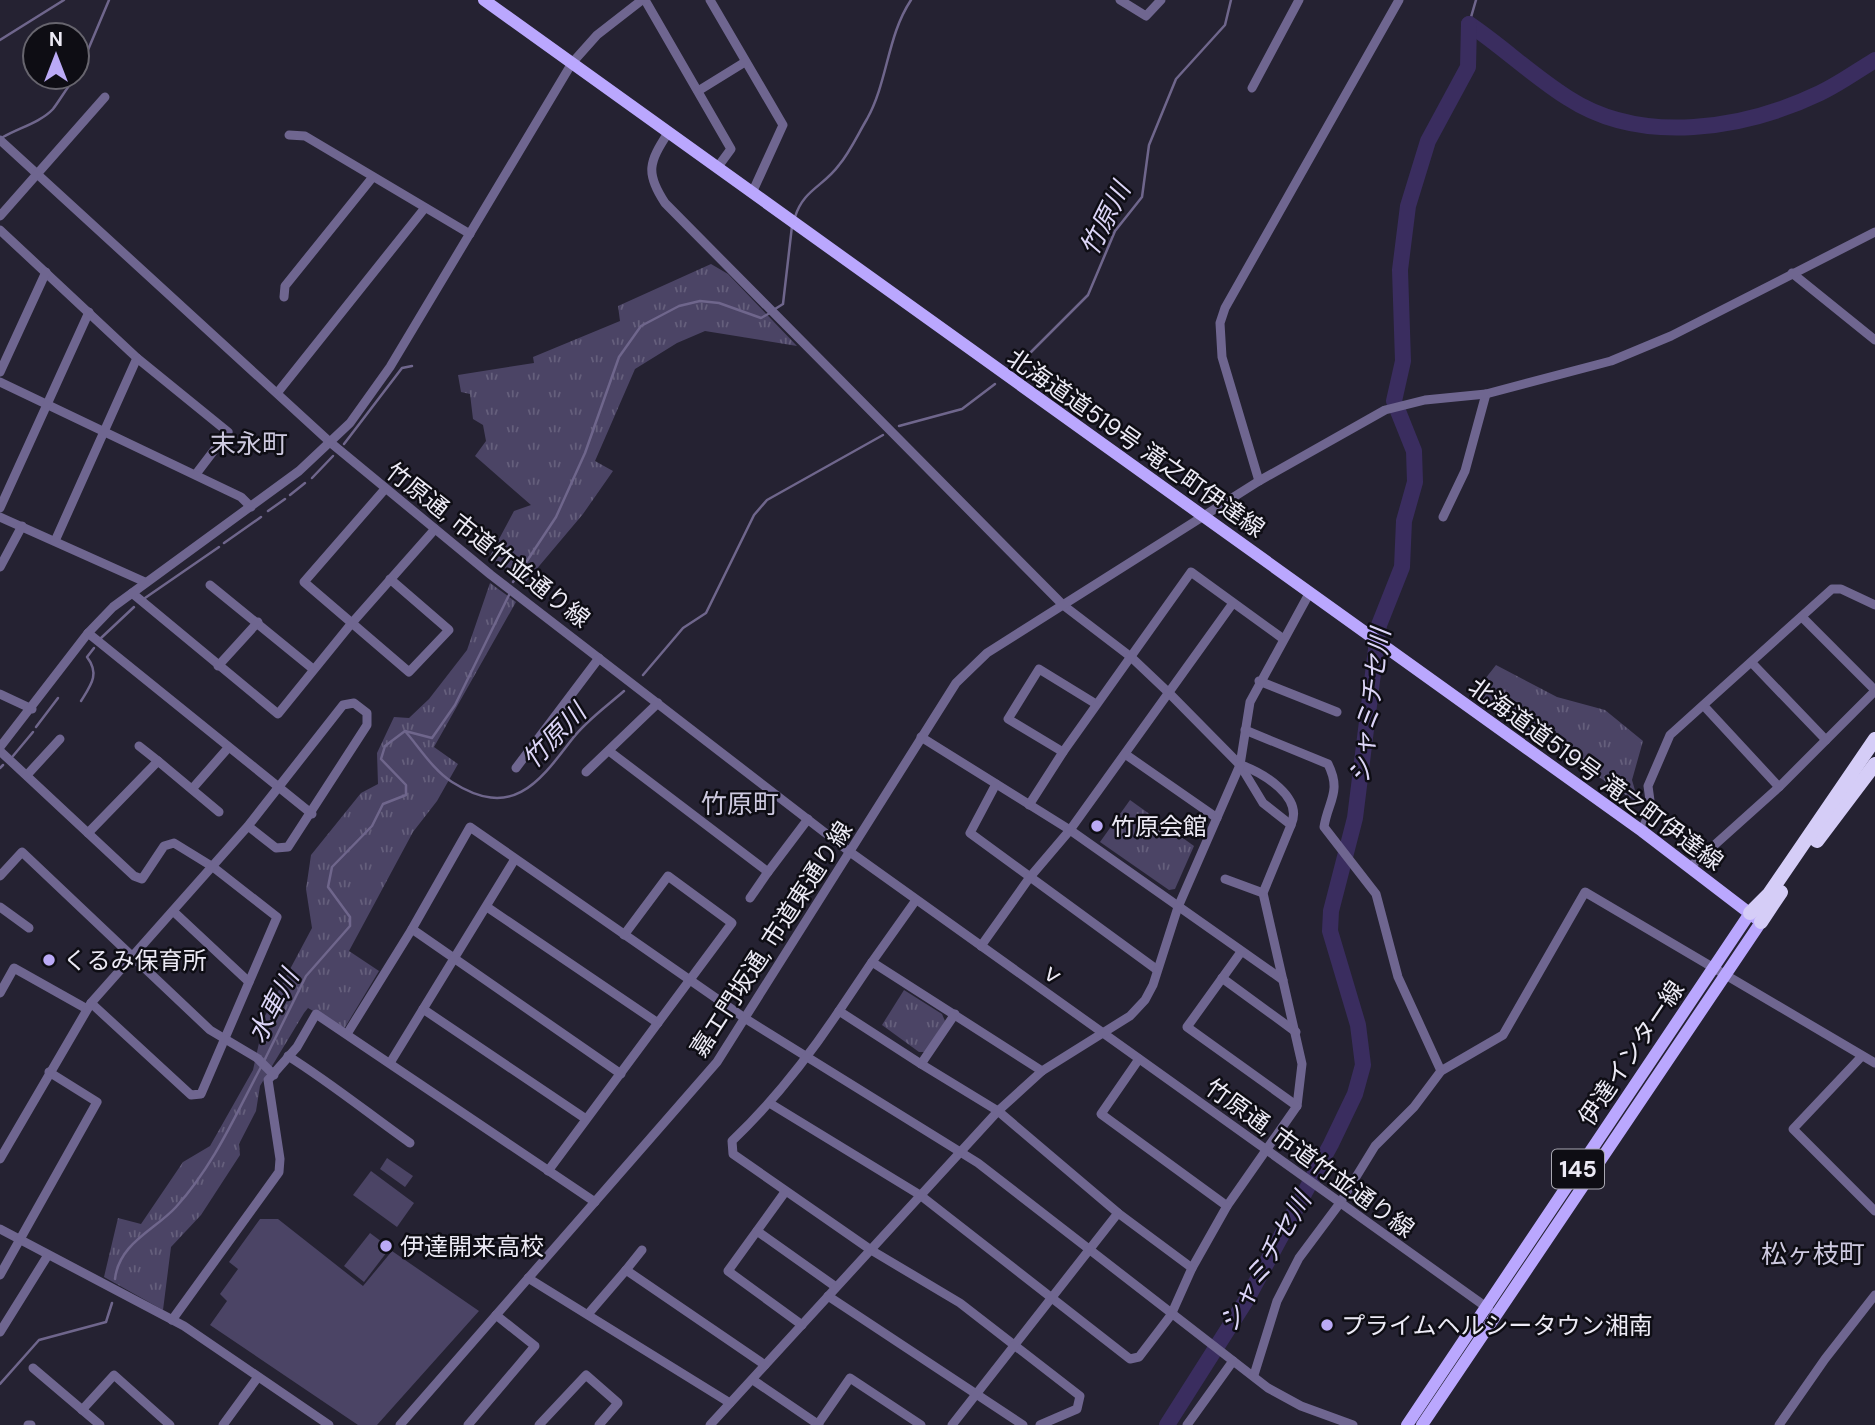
<svg xmlns="http://www.w3.org/2000/svg" width="1875" height="1425" viewBox="0 0 1875 1425" font-family="'DM Sans','Noto Sans JP',sans-serif">
	<style>
		.grass { fill: url(#grass-tufts) }
		.garden { fill: #4b4465 }
		.lines { fill: none; stroke-linecap: round; stroke-linejoin: round }
		.stream { stroke: #6f668c; stroke-width: 2.5 }
		.river { stroke: #3a2d5f; stroke-width: 16 }
		.minor { stroke: #6f6690; stroke-width: 9 }
		.major { stroke: #baa7fe; stroke-width: 12 }
		.highway { stroke: #d5cdf7; stroke-width: 14 }
		.poi-dot { fill: #bbaaf6; stroke: #0e0d14; stroke-width: 2.5 }
		.labels { text-anchor: middle; dominant-baseline: central; stroke-width: 5; stroke-linejoin: round; paint-order: stroke }
		.shield { fill: #0e0d14; stroke: #a9a8b2; stroke-width: 2 }
		.shield-label { font-size: 23px; font-weight: bold; fill: #eceaf5 }
		.street-label { font-size: 24px; fill: #eceaf5; stroke: #0e0d14 }
		.poi-label { font-size: 24px; fill: #eceaf5; stroke: #0e0d14; text-anchor: start }
		.water-label { font-size: 26px; font-style: italic; fill: #dcd5f7; stroke: #0e0d14 }
		.neighbourhood-label { font-size: 26px; fill: #cdc9df; stroke: #0e0d14 }
	</style>
	<defs>
		<pattern id="grass-tufts" width="24" height="20" patternUnits="userSpaceOnUse" patternTransform="scale(1.75)"><rect width="24" height="20" fill="#4b4465"/><path d="M3 7l-1-3M5 7V3M7 7l1-3M15 17l-1-3M17 17v-4M19 17l1-3" fill="none" stroke="#655f7c"/></pattern>
	</defs>
	<rect width="100%" height="100%" fill="#252232"/>
	<g class="grass">
		<path d="M711,264L728,274L797,346L705,331L677,343L635,369L595,461L613,471L583,514L524,584L490,556L514,511L531,505L475,456L486,441L483,425L473,419L470,394L461,392L458,375L534,363L533,357L620,321L618,306Z"/>
		<path d="M490,583L516,602L434,747L458,764L437,801L413,832L349,951L379,971L344,1029L308,1008L304,1013L260,1086L256,1111L239,1144L240,1155L201,1215L171,1247L163,1310L104,1277L118,1218L141,1224L183,1162L210,1146L253,1070L265,1016L312,928L306,889L311,855L361,793L378,784L377,753L394,717L409,718L429,699L467,650Z"/>
		<path d="M1496,665L1557,697L1605,710L1643,741L1632,780L1639,804L1474,693Z"/>
		<path d="M1130,800L1194,846L1175,889L1169,890L1100,842Z"/>
		<path d="M904,990L942,1014L945,1021L925,1052H919L882,1025Z"/>
	</g>
	<g class="garden">
		<path d="M387,1158L413,1176L405,1187L380,1169Z"/>
		<path d="M371,1171L414,1203L397,1227L353,1195Z"/>
		<path d="M260,1219H278L363,1286L392,1251L479,1311L377,1425H358L210,1325L227,1301L220,1294L238,1269L229,1262Z"/>
		<path d="M370,1233L390,1248L364,1282L344,1266Z"/>
	</g>
	<g class="lines">
		<g class="stream">
			<path d="M1469,24L1476,0"/>
			<path d="M0,40L64,0"/>
			<path d="M77,76L109,0"/>
			<path d="M3,137C19,128 41,122 53,109C60,100 67,87 76,77"/>
			<path d="M795,217C803,190 824,186 839,165C850,152 858,134 867,119C888,81 887,36 911,0"/>
			<path d="M775,309L783,304L792,226"/>
			<path d="M1019,364L1088,295L1115,231L1142,197L1149,145L1176,79L1225,25L1231,0"/>
			<path d="M899,426L962,409L995,384"/>
			<path d="M344,444L402,368L412,366"/>
			<path d="M312,478L333,456"/>
			<path d="M290,495L305,483"/>
			<path d="M268,511L285,499"/>
			<path d="M224,543L261,517"/>
			<path d="M513,582L556,517L585,453L619,357L641,326L679,306L700,301L719,303L761,318L770,313"/>
			<path d="M145,598L219,547"/>
			<path d="M101,638L134,607"/>
			<path d="M643,675L683,628L706,613L754,515L767,500L883,435"/>
			<path d="M81,701C91,685 100,674 87,657L94,648"/>
			<path d="M36,727L58,698"/>
			<path d="M405,731C419,747 434,771 452,782C512,820 538,784 573,738C587,720 607,706 624,691"/>
			<path d="M405,731L432,738L455,705L509,595"/>
			<path d="M13,756L33,732"/>
			<path d="M0,768L3,765"/>
			<path d="M264,1061L306,976L350,926V917L328,887L332,867L372,826L383,804L406,795V785L381,759L385,746L405,731"/>
			<path d="M115,1279C119,1243 155,1230 176,1207C214,1165 235,1116 261,1067"/>
			<path d="M0,1384L39,1340L106,1322L112,1303"/>
		</g>
		<g class="river">
			<path d="M1469,24C1503,47 1533,76 1568,98C1642,146 1745,129 1820,93C1839,84 1857,71 1875,60"/>
			<path d="M1167,1425L1247,1299L1331,1144L1355,1094L1363,1065L1358,1025L1330,931L1331,911L1355,818L1379,625L1402,567L1404,521L1415,482L1414,451L1394,401L1403,361L1400,270L1408,206L1428,141L1468,67L1469,24"/>
		</g>
		<g class="minor">
			<path d="M645,0L731,149L717,168"/>
			<path d="M710,0L783,125L752,193"/>
			<path d="M1120,0L1146,16L1161,0"/>
			<path d="M1252,88L1299,0"/>
			<path d="M698,91L745,62"/>
			<path d="M668,133C649,162 645,173 665,203L1063,605L1131,657L1169,693L1240,765L1263,803L1291,825L1263,893L1302,1064L1297,1106L1227,1206L1101,1114L1139,1059"/>
			<path d="M289,135L305,136L470,234"/>
			<path d="M0,140L331,443L491,575L850,852L1489,1309"/>
			<path d="M0,216L105,97"/>
			<path d="M0,230L137,358L228,432L196,474"/>
			<path d="M1792,273L1875,340"/>
			<path d="M284,297L285,286L372,178"/>
			<path d="M0,372L46,272"/>
			<path d="M0,382L241,497L251,507"/>
			<path d="M278,392L424,209"/>
			<path d="M1259,481L1222,357L1220,323L1225,308L1399,0"/>
			<path d="M385,489L304,582L409,672L449,630L390,579"/>
			<path d="M0,508L89,312"/>
			<path d="M0,517L145,582"/>
			<path d="M1443,517L1465,471L1486,394"/>
			<path d="M55,541L137,358"/>
			<path d="M0,567L22,526"/>
			<path d="M210,585L313,669"/>
			<path d="M132,593L278,714L351,624L435,529"/>
			<path d="M1802,617L1875,690"/>
			<path d="M88,633L312,814"/>
			<path d="M1752,663L1826,740"/>
			<path d="M218,666L258,622"/>
			<path d="M1259,681L1337,712"/>
			<path d="M0,694L32,709"/>
			<path d="M1704,706L1779,787"/>
			<path d="M1245,730L1328,764C1342,792 1328,801 1324,827L1376,894L1398,977L1441,1071"/>
			<path d="M921,737L1070,830L1283,980"/>
			<path d="M139,746L158,761"/>
			<path d="M0,747L88,633L113,607L299,471L350,423L390,367L572,63L597,35L642,0"/>
			<path d="M0,751L134,876L142,879L164,846L174,843L213,867L277,917L201,1094L191,1095L91,1003"/>
			<path d="M609,751L768,872L808,819"/>
			<path d="M1063,752L1008,719L1039,669L1096,704"/>
			<path d="M1125,754L1217,818"/>
			<path d="M1241,765C1263,773 1304,797 1291,825"/>
			<path d="M516,768L599,658"/>
			<path d="M586,772L658,703"/>
			<path d="M27,775L60,739"/>
			<path d="M996,784L970,833L1156,969"/>
			<path d="M192,789L228,748"/>
			<path d="M1029,805L1063,752L1191,572L1282,638"/>
			<path d="M1642,831L1651,808L1648,786L1670,735L1832,589H1841L1875,605"/>
			<path d="M88,833L158,761L219,812"/>
			<path d="M1690,867L1779,787L1875,691"/>
			<path d="M0,876L22,852L210,1030L257,1058L274,1075"/>
			<path d="M1225,879L1263,893"/>
			<path d="M750,898L768,872"/>
			<path d="M916,900L872,962L1042,1071"/>
			<path d="M0,907L29,928"/>
			<path d="M487,907L658,1023"/>
			<path d="M173,911L249,982"/>
			<path d="M412,929L621,1074"/>
			<path d="M981,946L1030,877L1070,830L1233,603"/>
			<path d="M1241,952L1187,1027L1297,1106"/>
			<path d="M1222,978L1296,1032"/>
			<path d="M0,993L14,968L87,1009"/>
			<path d="M423,1009L586,1119"/>
			<path d="M839,1011L872,962"/>
			<path d="M955,1014L921,1064L998,1111L1118,1213L1192,1268L1227,1206"/>
			<path d="M347,1034L412,929L470,827L746,1019L978,1163L1268,1388L1301,1406L1353,1425"/>
			<path d="M288,1056C331,1083 369,1114 410,1143"/>
			<path d="M1862,1056L1793,1129L1875,1211"/>
			<path d="M390,1063L515,859"/>
			<path d="M921,1064L839,1011C807,1059 774,1101 732,1141L733,1154L871,1250L960,1303L1080,1396L1077,1409L1040,1425"/>
			<path d="M771,1104L920,1195L1130,1359L1139,1357L1171,1315L1192,1268"/>
			<path d="M0,1159L91,1003L248,826L343,705L354,703L367,713V725L288,847L276,848L248,826"/>
			<path d="M548,1171L732,923L668,876L624,935"/>
			<path d="M785,1192L728,1271L802,1325"/>
			<path d="M0,1229L184,1326L329,1425"/>
			<path d="M757,1231L836,1287"/>
			<path d="M626,1270L642,1250"/>
			<path d="M0,1275L97,1102L49,1072"/>
			<path d="M528,1278L730,1403"/>
			<path d="M828,1296L1023,1425"/>
			<path d="M589,1313L626,1270L765,1365"/>
			<path d="M172,1320L279,1172L280,1159L268,1080L297,1047L316,1014L595,1202"/>
			<path d="M0,1332L48,1255"/>
			<path d="M33,1368L100,1425"/>
			<path d="M1254,1375L1277,1301L1299,1258L1340,1203L1375,1146L1414,1107L1441,1071L1503,1035L1585,892L1875,1063"/>
			<path d="M753,1380L819,1425"/>
			<path d="M82,1410L114,1375L170,1425"/>
			<path d="M818,1424L850,1378L921,1425"/>
			<path d="M28,1425H31"/>
			<path d="M223,1425L258,1377"/>
			<path d="M400,1425L717,1062L956,683L987,653L1259,481L1385,410L1425,400L1486,394L1611,361L1671,336L1875,232"/>
			<path d="M468,1425L535,1346L496,1315"/>
			<path d="M539,1425L586,1375L618,1403L599,1425"/>
			<path d="M710,1425L998,1111L1042,1071L1130,1016L1145,1000L1153,985L1178,907L1240,765L1250,702L1310,592"/>
			<path d="M952,1425L1118,1213"/>
			<path d="M1187,1425L1233,1361"/>
			<path d="M1779,1425L1825,1359L1875,1295"/>
		</g>
		<g class="major">
			<path d="M484,0L1642,831L1761,922L1422,1425"/>
			<path d="M1407,1425L1750,913"/>
		</g>
		<g class="highway">
			<path d="M1817,841L1875,764"/>
			<path d="M1750,913L1769,894L1875,739"/>
			<path d="M1761,922L1781,892"/>
		</g>
	</g>
	<g class="poi-dot">
		<circle cx="1097" cy="826" r="7"/>
		<circle cx="49" cy="960" r="7"/>
		<circle cx="386" cy="1246" r="7"/>
		<circle cx="1327" cy="1325" r="7"/>
	</g>
	<g class="labels">
		<rect class="shield" x="1552" y="1149.5" width="52" height="39" rx="5"/>
		<g class="shield-label">
			<text x="1578" y="1169">145</text>
		</g>
		<g class="street-label">
			<text transform="translate(1136 443) rotate(35)">北海道道519号 滝之町伊達線</text>
			<text transform="translate(488 545) rotate(38)">竹原通, 市道竹並通り線</text>
			<text transform="translate(1596 774) rotate(36)">北海道道519号 滝之町伊達線</text>
			<text transform="translate(771 939) rotate(-57)">嘉エ門坂通, 市道東通り線</text>
			<text transform="translate(1053 974) rotate(36)">ｖ</text>
			<text transform="translate(1631 1053) rotate(-56)">伊達インター線</text>
			<text transform="translate(1310 1158) rotate(36)">竹原通, 市道竹並通り線</text>
		</g>
		<g class="poi-label">
			<text x="1111" y="826">竹原会館</text>
			<text x="63" y="960">くるみ保育所</text>
			<text x="400" y="1246">伊達開来高校</text>
			<text x="1341" y="1325">プライムヘルシータウン湘南</text>
		</g>
		<g class="water-label">
			<text transform="translate(1105 219) rotate(-63)">竹原川</text>
			<text transform="translate(1370 706) rotate(-82)">シャミチセ川</text>
			<text transform="translate(554 736) rotate(-46)">竹原川</text>
			<text transform="translate(273 1006) rotate(-62)">水車川</text>
			<text transform="translate(1265 1262) rotate(-60)">シャミチセ川</text>
		</g>
		<g class="neighbourhood-label">
			<text x="249" y="444">末永町</text>
			<text x="740" y="804">竹原町</text>
			<text x="1813" y="1254">松ヶ枝町</text>
		</g>
	</g>
	<g transform="translate(56 56)"><circle r="33" fill="#0e0d14" stroke="#67656e" stroke-width="2"/>
	<path d="M0-5L12 26L0 18L-12 26Z" fill="#bbaaf6"/>
	<text y="-10" font-size="19" font-weight="bold" text-anchor="middle" fill="#eceaf5">N</text>
	</g>
</svg>
